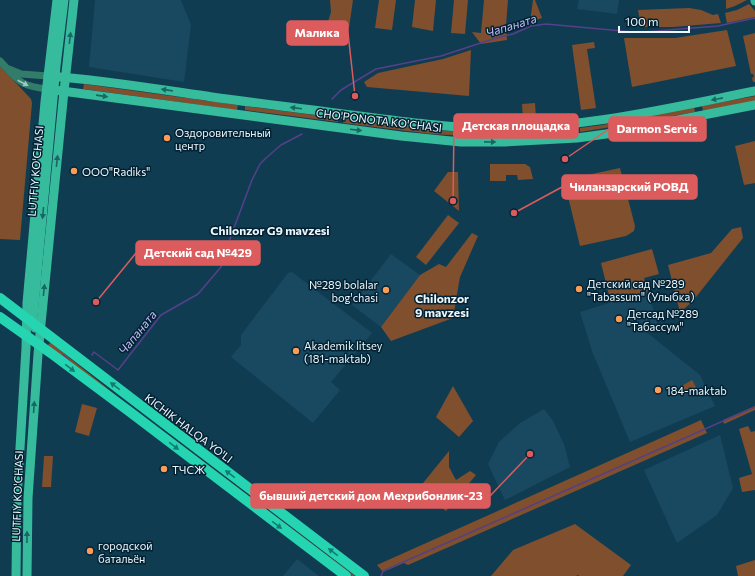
<svg xmlns="http://www.w3.org/2000/svg" width="755" height="576" viewBox="0 0 755 576" font-family="Commissioner,sans-serif">
	<style>
		.built { fill: #184960 }
		.green { fill: #7f4f2e }
		.lines { fill: none; stroke-linecap: round; stroke-linejoin: round }
		.stream { stroke: #554089; stroke-width: 1.5 }
		.minor { stroke: #327d6a; stroke-width: 7 }
		.major { stroke: #37bb9d; stroke-width: 9 }
		.highway { stroke: #25d4b1; stroke-width: 10 }
		.oneway { fill: #196763 }
		.oneway2 { fill: #a3c6c1 }
		.oneway3 { fill: #127b72 }
		.poi-dot { fill: #fd9c56; stroke: #023; stroke-width: 1.5 }
		.labels { text-anchor: middle; dominant-baseline: central; stroke-width: 3; stroke-linejoin: round; paint-order: stroke }
		.street-label { font-size: 11px; fill: #eff6fb; stroke: #023 }
		.poi-label { font-size: 11px; fill: #eff6fb; stroke: #023; text-anchor: start }
		.water-label { font-size: 12px; font-style: italic; fill: #c7baf9; stroke: #023 }
		.neighbourhood-label { font-size: 12px; font-weight: bold; fill: #eff6fb; stroke: #023 }
		.leader { fill: none; stroke: #dc5c5d; stroke-width: 1.5 }
		.callout-dot { fill: #dc5c5d; stroke: #023; stroke-width: 1.5 }
		.callout { fill: #dc5c5d; stroke: #dc5c5d; stroke-width: 1.5 }
		.callout-label { font-size: 12px; text-anchor: middle; font-weight: bold; fill: #fff }
	</style>
	<rect width="100%" height="100%" fill="#103c52"/>
	<g class="built">
		<path d="M95,0H181L191,25L184,82L89,67Z"/>
		<path d="M579,0H619L617,14L577,9Z"/>
		<path d="M391,254L420,275L381,327L352,305Z"/>
		<path d="M292,272L372,333L331,382L340,390L313,423L231,357L241,345V335L288,273Z"/>
		<path d="M648,291L658,326L645,331L700,375L715,406L630,442L592,351L580,312Z"/>
		<path d="M544,409L553,421L564,444L570,467L505,500L488,464L499,442L520,423Z"/>
		<path d="M720,435L733,488L717,515L677,543L644,470Z"/>
		<path d="M297,559L319,576H283Z"/>
	</g>
	<g class="green">
		<path d="M330,0H353L349,28L327,25L331,12Z"/>
		<path d="M379,0H396L392,30L375,28Z"/>
		<path d="M415,0H436L433,31L412,27Z"/>
		<path d="M454,0H468L465,34L451,33Z"/>
		<path d="M484,0H508L506,25L507,40L481,44L472,32L481,33Z"/>
		<path d="M533,0H535L542,18L530,22Z"/>
		<path d="M726,0H747L735,6L726,9Z"/>
		<path d="M749,4L755,11V17L727,23L725,13L737,10Z"/>
		<path d="M689,8L701,10L713,15L718,14L721,23L673,27H641L638,10Z"/>
		<path d="M727,30L736,66L632,87L624,38H675Z"/>
		<path d="M755,33V82H753L752,78L754,77L753,74H751L743,36Z"/>
		<path d="M594,42L595,48L587,49L596,108L581,110L572,45Z"/>
		<path d="M471,50L469,96L367,87L364,82L378,73L443,59Z"/>
		<path d="M0,66L31,99L32,103L20,240L0,239Z"/>
		<path d="M84,84L238,105L237,110L83,89Z"/>
		<path d="M755,96V101L703,111L702,106Z"/>
		<path d="M535,103L536,118L523,119L522,104Z"/>
		<path d="M245,106L338,118V122L245,110Z"/>
		<path d="M694,107L695,112L636,123L580,132V128L602,125Z"/>
		<path d="M344,119L432,130L469,132L501,133L574,128V133L501,138L469,136L431,134L343,123Z"/>
		<path d="M755,141V183L744,185L735,146Z"/>
		<path d="M490,164H525L530,167L533,179L518,180L517,175H506V181H490Z"/>
		<path d="M620,168L635,226L634,231L626,236L580,246L564,180Z"/>
		<path d="M448,172H458L459,211L434,191Z"/>
		<path d="M448,215L459,223L426,265L416,257Z"/>
		<path d="M741,227L743,238L692,302L680,312L668,265L711,253L732,229Z"/>
		<path d="M472,233L478,236L460,277L453,318L391,341L381,327L420,275L439,264L446,267Z"/>
		<path d="M652,249L659,274L644,278L648,291L611,303L601,263Z"/>
		<path d="M50,343H51L123,401L49,347L48,345Z"/>
		<path d="M692,380L697,389L684,395L680,387Z"/>
		<path d="M453,386L473,421L459,437L436,417Z"/>
		<path d="M82,404L97,408L89,436L75,432Z"/>
		<path d="M755,406V410L724,424L723,420Z"/>
		<path d="M133,411L160,430L167,434L355,576H352Z"/>
		<path d="M701,420L707,433L408,565L404,563L383,572L377,565Z"/>
		<path d="M748,426L751,432L755,431V490L742,492L739,478L752,474L739,429Z"/>
		<path d="M449,451V467L456,480L470,471L476,475L446,511L419,488Z"/>
		<path d="M44,456H53L51,487H42Z"/>
		<path d="M575,524L631,565L623,576H579L578,575L576,576H491L513,550Z"/>
		<path d="M755,560V576H738L736,566Z"/>
	</g>
	<g class="lines">
		<g class="stream">
			<path d="M332,99L341,90L376,69L441,56L496,38L513,34L531,26L546,24L633,32H644L718,26L755,18"/>
			<path d="M92,355L94,352L118,370L161,315L198,294L221,267L232,233L252,180L260,164L266,158L281,145L302,134"/>
			<path d="M62,356L63,355L71,362"/>
			<path d="M381,576L383,571L755,407"/>
		</g>
		<g class="minor">
			<path d="M0,61C18,80 19,86 47,89"/>
			<path d="M9,69L21,74L48,76"/>
		</g>
		<g class="major">
			<path d="M755,0V1"/>
			<path d="M48,76C103,80 157,89 212,97C255,103 299,108 343,114C393,120 443,128 493,128C581,129 669,108 755,91"/>
			<path d="M47,89L401,136L461,142H504L577,138L606,134L755,105"/>
			<path d="M35,328L33,317L56,66L64,0"/>
			<path d="M16,576L17,498L26,348L27,303L45,102L57,0"/>
			<path d="M27,576L28,498L38,354L64,91L74,0"/>
		</g>
		<g class="highway">
			<path d="M0,298L364,576"/>
			<path d="M0,317L52,354L130,412L346,576"/>
		</g>
	</g>
	<defs><path id="oneway-solid" d="M-6-.8H1V-3.2L6.5 0L1 3.2V.8H-6Z"/></defs>
	<g class="oneway">
		<use href="#oneway-solid" transform="translate(70 38) rotate(-83)"/>
		<use href="#oneway-solid" transform="translate(167 90) rotate(-172)"/>
		<use href="#oneway-solid" transform="translate(102 96) rotate(8)"/>
		<use href="#oneway-solid" transform="translate(717 99) rotate(169)"/>
		<use href="#oneway-solid" transform="translate(296 108) rotate(-173)"/>
		<use href="#oneway-solid" transform="translate(356 130) rotate(7)"/>
		<use href="#oneway-solid" transform="translate(490 142) rotate(1)"/>
		<use href="#oneway-solid" transform="translate(57 161) rotate(-84)"/>
		<use href="#oneway-solid" transform="translate(43 213) rotate(95)"/>
		<use href="#oneway-solid" transform="translate(44 290) rotate(-84)"/>
		<use href="#oneway-solid" transform="translate(34 407) rotate(-86)"/>
		<use href="#oneway-solid" transform="translate(27 537) rotate(-90)"/>
	</g>
	<use class="oneway2" href="#oneway-solid" transform="translate(23 83) rotate(28)"/>
	<g class="oneway3">
		<use href="#oneway-solid" transform="translate(70 368) rotate(37)"/>
		<use href="#oneway-solid" transform="translate(115 386) rotate(-143)"/>
		<use href="#oneway-solid" transform="translate(174 446) rotate(37)"/>
		<use href="#oneway-solid" transform="translate(230 474) rotate(-143)"/>
		<use href="#oneway-solid" transform="translate(277 525) rotate(37)"/>
		<use href="#oneway-solid" transform="translate(333 552) rotate(-143)"/>
	</g>
	<g class="poi-dot">
		<circle cx="167" cy="138" r="4"/>
		<circle cx="74" cy="171" r="4"/>
		<circle cx="579" cy="289" r="4"/>
		<circle cx="386" cy="290" r="4"/>
		<circle cx="619" cy="319" r="4"/>
		<circle cx="296" cy="351" r="4"/>
		<circle cx="658" cy="390" r="4"/>
		<circle cx="164" cy="469" r="4"/>
		<circle cx="90" cy="551" r="4"/>
	</g>
	<g class="labels">
		<g class="street-label">
			<text transform="translate(379 120) rotate(7)">CHO'PONOTA KO'CHASI</text>
			<text transform="translate(35 171) rotate(-85)">LUTFIY KO'CHASI</text>
			<text transform="translate(189 428) rotate(37)">KICHIK HALQA YO'LI</text>
			<text transform="translate(17 496) rotate(-88)">LUTFIY KO'CHASI</text>
		</g>
		<g class="poi-label">
			<text x="175" y="132">Оздоровительный<tspan x="175" dy="13">центр</tspan></text>
			<text x="82" y="171">OOO"Radiks"</text>
			<text x="587" y="283">Детский сад №289<tspan x="587" dy="13">"Tabassum" (Улыбка)</tspan></text>
			<text x="378" y="284" text-anchor="end">№289 bolalar<tspan x="378" dy="13">bog'chasi</tspan></text>
			<text x="627" y="313">Детсад №289<tspan x="627" dy="13">"Табассум"</tspan></text>
			<text x="304" y="345">Akademik litsey<tspan x="304" dy="13">(181-maktab)</tspan></text>
			<text x="666" y="390">184-maktab</text>
			<text x="172" y="469">ТЧСЖ</text>
			<text x="98" y="545">городской<tspan x="98" dy="13">батальён</tspan></text>
		</g>
		<g class="water-label">
			<text transform="translate(511 25) rotate(-17)">Чапаната</text>
			<text transform="translate(137 332) rotate(-51)">Чапаната</text>
		</g>
		<g class="neighbourhood-label">
			<text x="270" y="230">Chilonzor G9 mavzesi</text>
			<text x="442" y="298">Chilonzor<tspan x="442" dy="14">9 mavzesi</tspan></text>
		</g>
	</g>
	<path class="leader" d="M355 96L348 33M453 201L454 126M565 159L609 129M514 213L562 187M96 302L136 253M530 454L490 496"/>
	<g class="callout-dot">
		<circle cx="355" cy="96" r="4"/>
		<circle cx="453" cy="201" r="4"/>
		<circle cx="565" cy="159" r="4"/>
		<circle cx="514" cy="213" r="4"/>
		<circle cx="96" cy="302" r="4"/>
		<circle cx="530" cy="454" r="4"/>
	</g>
	<g class="callout">
		<rect x="287" y="21" width="61" height="24" rx="4"/>
		<rect x="454" y="114" width="124" height="24" rx="4"/>
		<rect x="609" y="117" width="97" height="24" rx="4"/>
		<rect x="562" y="175" width="135" height="24" rx="4"/>
		<rect x="136" y="241" width="124" height="24" rx="4"/>
		<rect x="251" y="484" width="239" height="24" rx="4"/>
	</g>
	<g class="callout-label">
		<text x="317" y="37">Малика</text>
		<text x="516" y="130">Детская площадка</text>
		<text x="657" y="133">Darmon Servis</text>
		<text x="629" y="191">Чиланзарский РОВД</text>
		<text x="198" y="257">Детский сад №429</text>
		<text x="371" y="500">бывший детский дом Мехрибонлик-23</text>
	</g>
	<path d="M619 26v6h70v-6" fill="none" stroke="#eff6fb" stroke-width="2"/>
	<text x="625" y="26" font-size="12" fill="#eff6fb" stroke="#002233" stroke-width="3" paint-order="stroke">100 m</text>
</svg>
